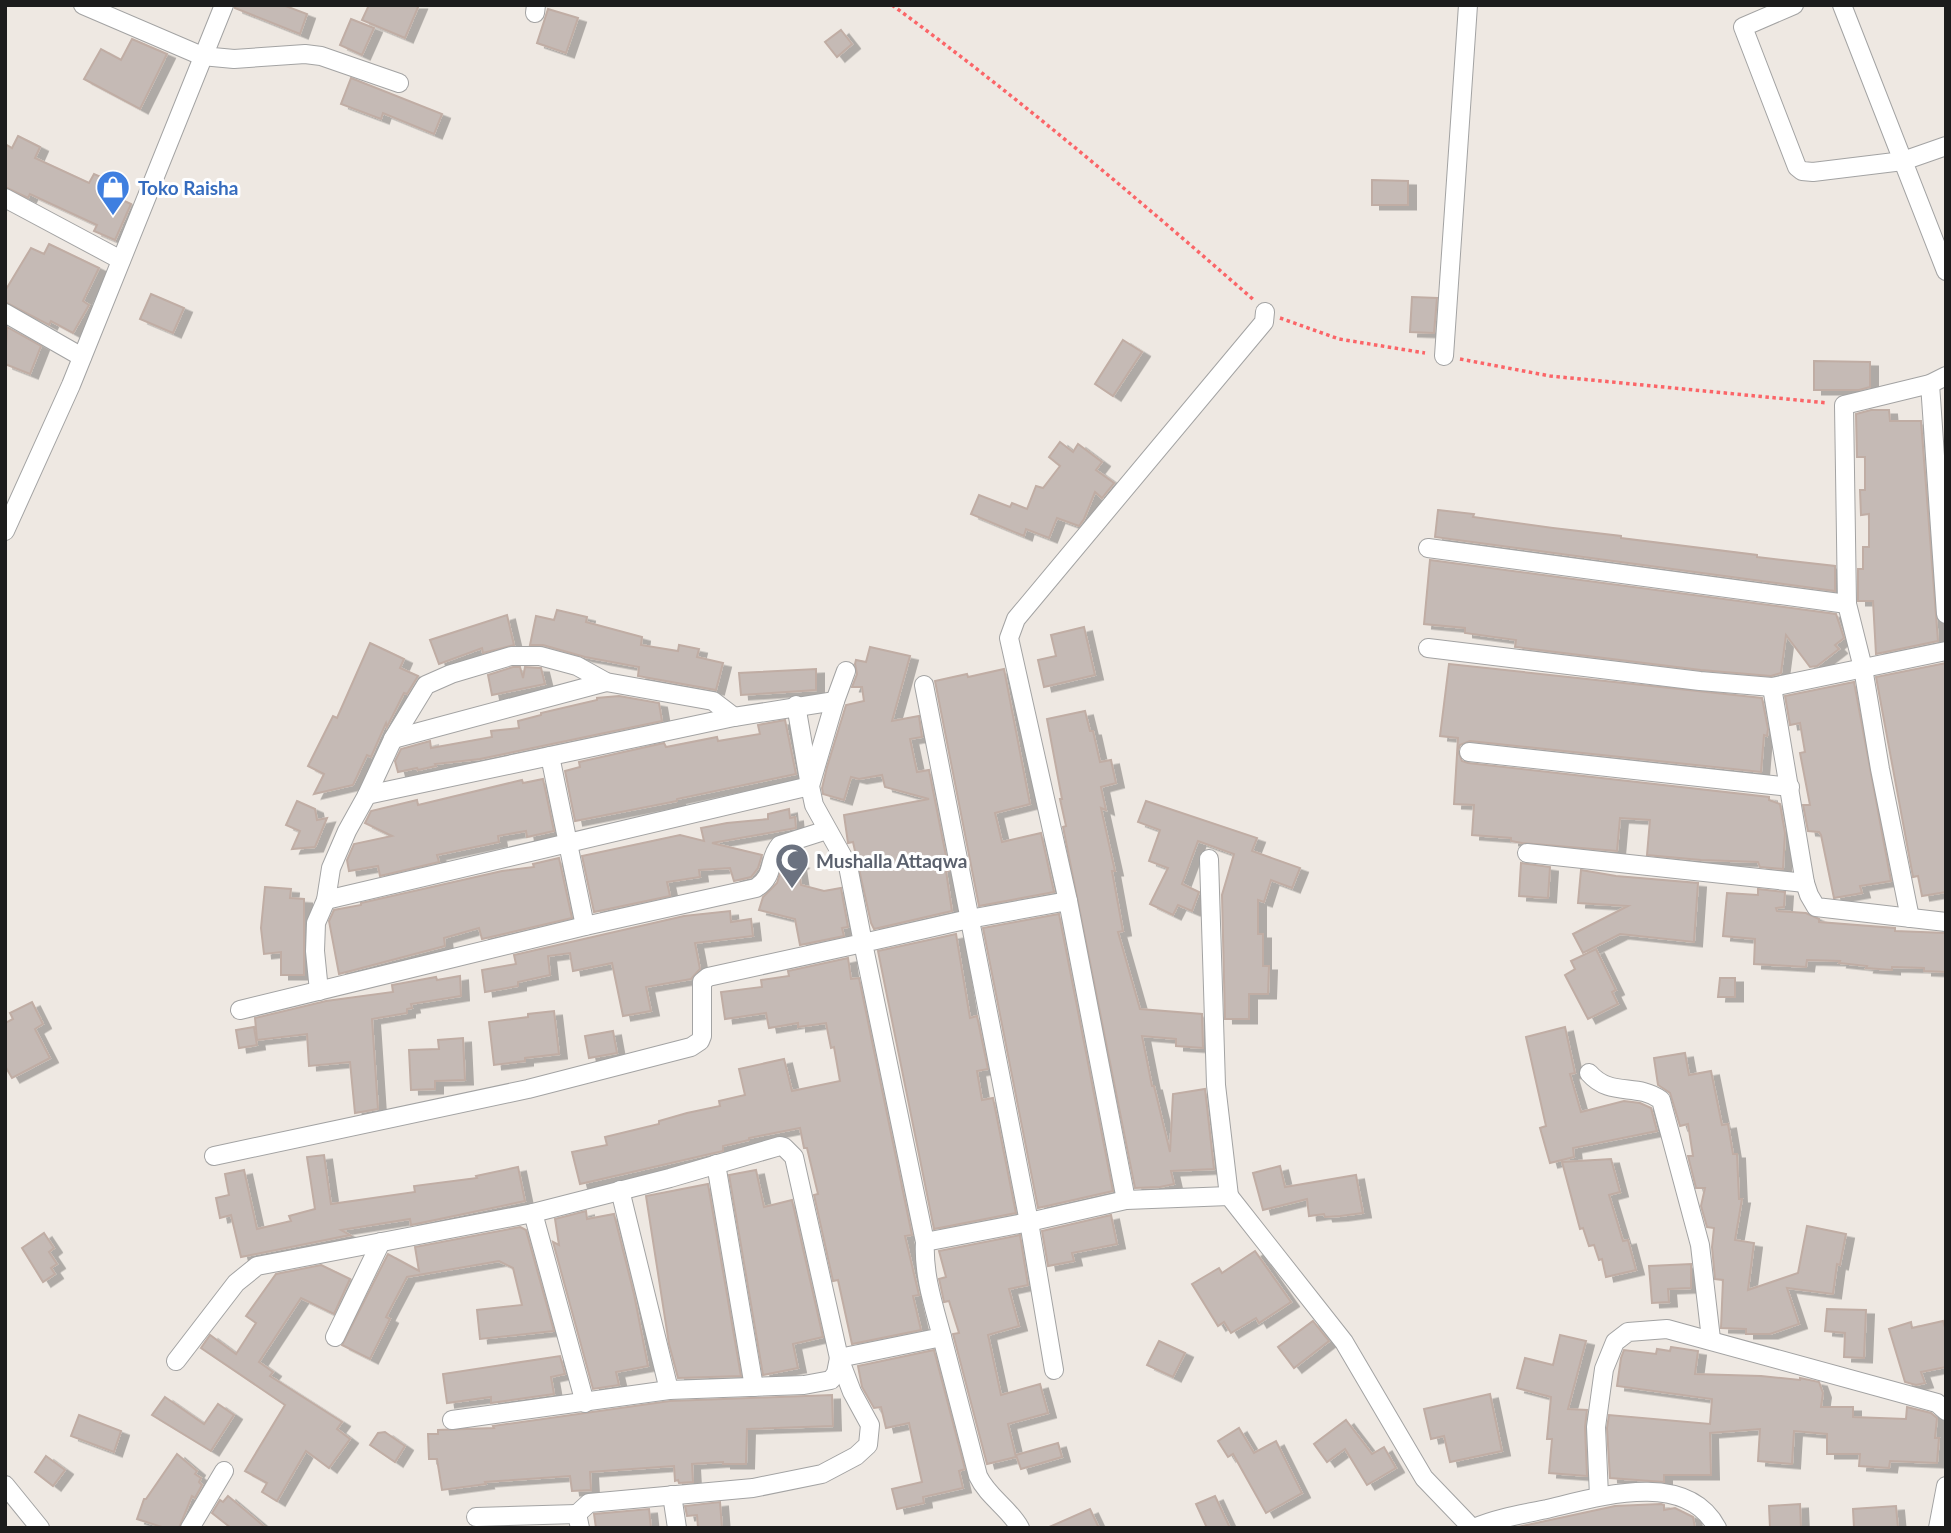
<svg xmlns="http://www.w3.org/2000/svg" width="1951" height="1533" viewBox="0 0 1951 1533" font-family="Lato,sans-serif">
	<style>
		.building { fill: #c5bab5; stroke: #c0ada4; stroke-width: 2; filter: url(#shadow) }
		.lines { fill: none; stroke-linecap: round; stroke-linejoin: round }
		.street-casing { stroke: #a3a3a3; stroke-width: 20 }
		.path { stroke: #fb6568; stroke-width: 3.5; stroke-dasharray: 3.5 3.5; stroke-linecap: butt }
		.street { stroke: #fff; stroke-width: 18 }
		.labels { text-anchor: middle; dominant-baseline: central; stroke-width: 6; stroke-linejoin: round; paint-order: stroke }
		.shop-label { font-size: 19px; font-weight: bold; fill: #366cbe; stroke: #fff; text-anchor: start }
		.worship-label { font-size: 19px; font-weight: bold; fill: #5b616d; stroke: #fff; text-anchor: start }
	</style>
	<defs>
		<filter id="shadow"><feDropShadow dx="8" dy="4.5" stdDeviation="0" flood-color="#0004"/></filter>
	</defs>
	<rect width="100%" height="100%" fill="#eee8e2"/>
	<g class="building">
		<path d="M235,5H283L307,14L300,34L235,8Z"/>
		<path d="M369,5H419L405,38L362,20Z"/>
		<path d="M548,9L578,18L566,53L537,43Z"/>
		<path d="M351,19L374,28L362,55L340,45Z"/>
		<path d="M841,30L852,44L837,57L825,42Z"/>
		<path d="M132,39L167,54L140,109L84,79L101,49L121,60Z"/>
		<path d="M351,78L442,114L434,134L383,113L381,119L341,104Z"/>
		<path d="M18,136L40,147L35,158L89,183L94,174L108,180L103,191L131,204L115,240L94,231L97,225L30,194L28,198L5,187V144L12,148Z"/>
		<path d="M1372,180L1408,181V205H1372Z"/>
		<path d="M49,244L99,268L83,301L89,305L73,333L51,321L49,325L5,302V291L31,248L44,254Z"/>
		<path d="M151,294L184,308L173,333L140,319Z"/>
		<path d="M1412,297L1437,298L1434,333L1410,332Z"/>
		<path d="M7,327L41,346L30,374L5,364Z"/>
		<path d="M1123,340L1142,352L1113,396L1095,384Z"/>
		<path d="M1814,361L1870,362V387L1859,390H1814Z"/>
		<path d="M1871,410H1889L1890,421H1921L1938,641L1876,654L1873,601H1858V569H1863V547H1869V514L1861,515L1860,490H1865V457H1857L1856,414Z"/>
		<path d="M1060,442L1073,452L1078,444L1102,462L1096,470L1114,483L1102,498L1095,492L1084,519L1079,526L1057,518L1049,538L1026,529L1024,536L971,514L979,495L1010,507L1012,503L1027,509L1036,486L1043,488L1060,466L1049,457Z"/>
		<path d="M1438,510L1474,514L1473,517L1553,528L1621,536V538L1757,555V557L1835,566V591L1435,537Z"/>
		<path d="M1430,560L1836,614L1844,638L1835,645L1839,649L1817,666L1810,667L1786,635L1781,673L1771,676L1701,670L1515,647L1516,640L1465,633V628L1424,624Z"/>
		<path d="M557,610L587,617L586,622L642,637L641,645L678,651L679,645L699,649L697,657L723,663L716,690L638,676L639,667L585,657L543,645H530L536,616L554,620Z"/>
		<path d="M507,615L514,645L483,653L482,648L439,664L430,640Z"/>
		<path d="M1084,627L1095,675L1044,687L1038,660L1056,656L1051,635Z"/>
		<path d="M370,643L404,659L400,668L418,676L407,694L404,693L387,727L386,723L371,757L367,755L353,785L314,794L324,774L308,766L333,716L337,718Z"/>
		<path d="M870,647L910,656L892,721L919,716L922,737L910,739L917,772L929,770L949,871H946L952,911L874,929L871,923L853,842L848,843L844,815L929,799L885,787L882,775L859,779L851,777L844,800L823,794L822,788L827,767L846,705L864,701L862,687H852L857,674L855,664L856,660L866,662Z"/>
		<path d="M1946,663V892L1922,896L1918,876L1913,877L1876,677Z"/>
		<path d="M1449,664L1762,698L1768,729L1767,736L1764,735L1761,772L1470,741L1460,745L1458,751L1462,761L1468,763L1769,797V800L1780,804L1785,833L1783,869L1760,867L1758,862L1701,860L1647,855L1650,820L1620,818L1617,851L1522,843L1511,841V838L1472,835L1474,805L1454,804L1458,738L1440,736Z"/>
		<path d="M513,667H520L523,678L525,667L541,668L545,684L492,695L488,675Z"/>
		<path d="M816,669V690L741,695L739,673Z"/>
		<path d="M1004,669L1030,804L995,813L1002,842L1041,833L1054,892L979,906L935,681L967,674L968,677Z"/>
		<path d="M1854,682L1891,881L1860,886L1862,893L1834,898L1821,835L1819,832L1808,831L1803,805H1810L1800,753L1805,752L1800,723L1790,725L1785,696Z"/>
		<path d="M619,696L659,703L662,721L480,759L435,764L436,766L418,770L417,768L398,772L395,761L401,749L430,741L431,748L492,737L491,731L519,728L518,721L541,715V713L597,700V698Z"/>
		<path d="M1085,711L1090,731H1093L1100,762L1111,760L1116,783L1101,787L1106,810L1101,808L1115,871H1112L1123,931L1118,932L1140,1009L1202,1014L1203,1048L1176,1046V1039L1142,1036L1152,1086H1154L1170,1152L1173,1094L1205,1089L1214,1169L1171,1171L1174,1184L1160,1187L1135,1188L1063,827L1066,826L1060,799H1062L1047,719Z"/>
		<path d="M785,720L796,774L677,799V801L575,821L565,771L580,767L579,762L664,743L666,747L717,737L718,741L760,734L758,725Z"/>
		<path d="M543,779L554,831L527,837L526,831L498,836L499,842L437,855L439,862L380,876L378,866L349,871L347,860L354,844L392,836L365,823L371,811L417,800L418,805L522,780L523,783Z"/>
		<path d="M297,801L315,809L317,820L327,818L315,847L292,849L300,831L286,825Z"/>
		<path d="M1146,801L1257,838L1252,851L1300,868L1292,888L1271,880L1264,902L1258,900V934H1263V966H1269L1268,994H1249V1019H1225L1222,895L1234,854L1198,841L1182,884L1199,892L1192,911L1178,905L1173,915L1150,904L1168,868L1149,861L1160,830L1138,822Z"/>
		<path d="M789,809L790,818L795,817L796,828L712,843L762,855L758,868L751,877L734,881L730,868L699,870L700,877L667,882L670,896L594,912L582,856L680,835L704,841L701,828L727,823L768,819V814Z"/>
		<path d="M559,858L572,918L482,939L479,928L444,938L445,946L339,974L329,921L334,910L361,905V903L502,871L534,867L533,864Z"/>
		<path d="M784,860L800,864L798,865L801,885L824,891L841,888L848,927L842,928L844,936L800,945L795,919L759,910L763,897L777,883Z"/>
		<path d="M1521,863L1550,867L1548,898L1519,896Z"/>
		<path d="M1581,870L1616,876L1698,883L1694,942L1620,934L1583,953L1573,934L1628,906L1578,903Z"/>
		<path d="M265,887L291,889L290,898L304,899V975H281V952L264,954L261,928Z"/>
		<path d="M1758,889L1785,892L1784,907L1776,908L1777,911L1806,913L1819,919V922L1895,928V931L1946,933V972L1924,971V968L1892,967V970L1866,968L1867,966L1839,963L1840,961L1807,960L1806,967L1754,964L1755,939L1723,936L1727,893L1758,895Z"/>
		<path d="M730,911L731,922L751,919L753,936L695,943L700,969L691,979L646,987L651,1011L623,1016L612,963L573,971L570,953L548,956L550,975L518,982V986L485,992L482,970L516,964L514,955L684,916Z"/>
		<path d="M1059,914L1113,1191L1038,1208L983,928Z"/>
		<path d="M956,934L970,1018L977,1016L988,1069L977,1071L982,1100L993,1098L1016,1213L934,1229L878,951Z"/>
		<path d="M1596,949L1616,990L1612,992L1618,1004L1588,1019L1565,975L1575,969L1571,961Z"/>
		<path d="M848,958L851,979L859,978L912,1235L905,1236L919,1295L913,1296L921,1330L852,1344L838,1280L833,1281L814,1195L818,1194L807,1148H804L800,1128L749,1138V1140L723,1146V1151L580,1184L572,1152L607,1145L605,1137L659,1124V1121L687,1113L720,1106L719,1101L745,1095L739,1069L784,1059L792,1091L840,1081L834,1047L831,1048L826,1023L798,1027V1023L769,1028L766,1013L725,1019L721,992L762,987L761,980L789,976L788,971Z"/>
		<path d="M460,976L461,996L411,1004L412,1008L407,1009V1013L372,1019L378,1109L355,1113L350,1062L309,1066L307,1034L257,1040L255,1018L326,1001L393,992L392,985L436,977L437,980Z"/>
		<path d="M1720,978H1735V997H1718Z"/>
		<path d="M32,1002L43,1024L35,1029L50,1058L12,1078L5,1066V1023L13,1019L10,1013Z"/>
		<path d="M554,1011L559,1054L525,1058V1061L494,1065L489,1022L528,1017V1014Z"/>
		<path d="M254,1027L257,1045L239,1048L236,1030Z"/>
		<path d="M1565,1027L1575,1073L1570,1074L1581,1112L1624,1101L1640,1103L1651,1108L1657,1131L1573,1148L1574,1157L1550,1163L1540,1128L1546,1126L1526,1037Z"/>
		<path d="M613,1031L617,1053L589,1058L585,1036Z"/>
		<path d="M463,1038L465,1080L435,1081V1089L411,1090L409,1050L439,1049L438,1040Z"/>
		<path d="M1685,1053L1689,1075L1711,1071L1722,1125L1728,1124L1733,1154H1737L1739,1199H1742L1735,1240L1754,1243L1748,1290L1798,1273L1807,1226L1846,1234L1840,1265L1837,1264L1833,1294L1787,1288L1799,1324L1770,1334H1746V1329L1721,1328L1723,1280L1715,1279L1712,1247L1714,1228L1707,1227L1701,1206L1705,1188H1696L1688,1156H1693L1688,1124L1680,1126L1670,1093L1658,1085L1654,1058Z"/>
		<path d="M324,1155L331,1204L415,1192L414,1186L477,1178L476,1176L518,1167L525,1201L411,1225L410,1219L341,1230L350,1235L241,1257L231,1215L220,1218L216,1198L229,1195L225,1174L244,1170L257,1229L291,1221L289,1216L315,1209L307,1157Z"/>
		<path d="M1611,1159L1620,1192L1609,1195L1623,1241L1628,1240L1636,1270L1606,1277L1602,1259L1599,1260L1594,1245L1589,1246L1583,1228L1580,1229L1562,1162Z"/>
		<path d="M1280,1166L1285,1187L1356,1175L1363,1213L1340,1216L1325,1217L1324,1214L1309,1216L1307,1199L1263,1210L1253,1173Z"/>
		<path d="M756,1170L764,1207L792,1200L823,1337L793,1344L798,1368L763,1375L729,1175Z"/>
		<path d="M708,1184L741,1376L678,1378L669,1344L646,1196Z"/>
		<path d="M586,1211L587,1219L614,1214L634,1294L648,1366L616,1372L619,1385L593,1389L553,1242L559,1245L555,1219Z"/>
		<path d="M1111,1215L1117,1244L1072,1253L1074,1261L1048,1266L1042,1231Z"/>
		<path d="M520,1227L526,1230L554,1331L480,1339L477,1310L522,1305L513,1268L499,1261L407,1277L386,1317L390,1319L370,1359L342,1345L388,1254L419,1271L415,1247Z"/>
		<path d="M44,1233L54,1248L49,1252L57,1264L51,1268L55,1274L43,1282L22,1248Z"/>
		<path d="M1020,1235L1028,1285L1009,1289L1019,1326L988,1335L1001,1395L1040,1384L1048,1413L1008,1424L1016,1457L987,1464L953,1334L959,1333L949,1301L944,1302L940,1283L939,1279L946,1277L939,1251Z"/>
		<path d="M1255,1251L1291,1302L1259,1323L1256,1318L1231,1333L1224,1322L1218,1326L1192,1284L1219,1268L1222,1273Z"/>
		<path d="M1691,1264V1288L1668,1289L1669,1302L1652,1303L1649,1266Z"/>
		<path d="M321,1265L350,1279L334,1314L301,1298L259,1362L273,1372L270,1376L342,1422L337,1429L350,1439L329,1468L306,1451L277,1501L262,1492L267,1483L245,1471L285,1405L201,1348L210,1335L236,1354L256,1323L246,1316L276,1274Z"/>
		<path d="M1827,1309L1866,1310L1864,1358L1844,1357L1845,1333L1825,1331Z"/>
		<path d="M1313,1321L1329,1341L1294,1368L1278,1347Z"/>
		<path d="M1943,1321L1946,1331V1367L1921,1372L1925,1383L1916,1385L1905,1382L1889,1329L1911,1322L1912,1328Z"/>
		<path d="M1560,1335L1586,1341L1568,1409L1587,1410L1585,1427L1587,1476L1549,1473L1552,1439H1547L1551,1397L1517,1388L1525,1358L1553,1365Z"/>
		<path d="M1159,1341L1185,1353L1173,1377L1147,1365Z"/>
		<path d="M1671,1347L1698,1351L1695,1374L1761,1376L1800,1380V1378L1819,1382L1823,1393L1821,1407H1853V1417L1906,1419L1907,1407L1931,1413L1937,1418L1935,1438H1939L1937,1463L1890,1461L1889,1468L1859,1466L1860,1454H1827V1434L1794,1431L1792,1464L1758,1461L1760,1429L1710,1433L1711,1475H1664V1482L1610,1478L1607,1428L1609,1415L1710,1424L1712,1399L1617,1386L1621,1358L1624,1350L1656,1354L1657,1349L1670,1351Z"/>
		<path d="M934,1350L965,1469L959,1471L963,1488L923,1497L924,1503L897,1509L892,1489L922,1482L909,1423L886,1428L881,1407L874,1408L862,1387L858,1366Z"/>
		<path d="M560,1356L565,1374L551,1377L554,1394L491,1403V1397L447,1403L443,1374Z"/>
		<path d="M1490,1394L1502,1451L1450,1462L1444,1436L1431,1439L1424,1409Z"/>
		<path d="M832,1395L833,1426L747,1429L746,1464H723V1462L692,1464L693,1482L679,1483L678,1480L675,1481L674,1466L590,1472L591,1490L572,1491L570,1476L485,1482L486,1484L442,1490L437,1459H429L428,1434H438V1430L494,1428L493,1426L670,1401Z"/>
		<path d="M165,1397L204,1424L218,1404L234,1415L211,1451L152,1415Z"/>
		<path d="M79,1415L121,1431L114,1452L71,1436Z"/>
		<path d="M1346,1420L1372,1454L1384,1447L1396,1468L1367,1485L1345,1449L1327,1462L1314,1444Z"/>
		<path d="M1239,1428L1254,1453L1276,1441L1302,1493L1266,1513L1233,1454L1228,1457L1218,1441Z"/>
		<path d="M385,1432L405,1446L395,1462L370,1445L378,1433Z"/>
		<path d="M1058,1443L1062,1457L1021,1469L1016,1455Z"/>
		<path d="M177,1454L197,1471L195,1474L201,1478L199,1482L202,1485L195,1498L192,1496L179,1528H165L137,1519L144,1499H146Z"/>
		<path d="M46,1456L65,1470L53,1486L35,1472Z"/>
		<path d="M228,1496L246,1511L266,1528H231L212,1513L220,1500L223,1502Z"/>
		<path d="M1215,1496L1230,1528H1207L1196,1504Z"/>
		<path d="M720,1502L722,1528H698L697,1515L687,1516L685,1506Z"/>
		<path d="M1661,1504L1664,1505V1510L1675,1508L1693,1517L1695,1528H1513L1615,1506Z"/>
		<path d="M1800,1504L1801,1528H1770L1769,1506Z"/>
		<path d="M1896,1506L1898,1528H1854L1853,1509Z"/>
		<path d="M649,1509L651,1528H596L594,1514Z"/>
		<path d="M1090,1509L1099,1528H1047Z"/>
	</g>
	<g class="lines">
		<g class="street-casing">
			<g id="street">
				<path d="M83,5L202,56L234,59L305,54L321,56L399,83"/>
				<path d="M1794,5L1743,27L1797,167L1802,171L1813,172L1903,161L1946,146"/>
				<path d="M1842,5L1946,271"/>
				<path d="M535,13L536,5"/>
				<path d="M5,198L121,260"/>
				<path d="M5,313L82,357"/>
				<path d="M1444,356L1468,5"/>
				<path d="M1930,384L1946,614"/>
				<path d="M5,531L71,385L224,5"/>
				<path d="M1428,548L1847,604"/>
				<path d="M1428,648L1700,681L1772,687L1946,651"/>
				<path d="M924,685L1029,1222L1054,1370"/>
				<path d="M1772,687L1805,883L1809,895L1816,907L1946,922"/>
				<path d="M393,739L606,682"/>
				<path d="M1469,752L1790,787"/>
				<path d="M550,756L585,926"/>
				<path d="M367,795L393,739L426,685L451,674L511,656H540L577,666L606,682L713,701L734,717"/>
				<path d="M1527,853L1805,883"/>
				<path d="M1209,859L1216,1085L1229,1196"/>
				<path d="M326,900L810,786L796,705"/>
				<path d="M1068,901L1009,638L1016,619L1264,322L1265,312"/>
				<path d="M1910,918L1880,769L1863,668L1847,604L1844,405L1930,384L1946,376"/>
				<path d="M319,991L315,951L316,923L326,900L331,868L347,831L367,795L734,717L835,701"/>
				<path d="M240,1010L585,926L756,888C776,875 767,860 780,845L827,830"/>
				<path d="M1589,1073C1611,1098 1636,1082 1661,1100L1700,1245L1711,1339"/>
				<path d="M214,1156L528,1089L691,1047L700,1041L702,1036V982L708,977L863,943L848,866L814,805L810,786L835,701L846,671"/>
				<path d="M716,1164L754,1387"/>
				<path d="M620,1190L669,1390"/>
				<path d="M533,1213L585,1403"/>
				<path d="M925,1242L863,943L969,919L1068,901L1126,1200"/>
				<path d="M335,1337L381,1242"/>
				<path d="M942,1337L978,1476C988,1497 1009,1508 1020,1528"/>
				<path d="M176,1361L236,1283L257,1266L533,1213L670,1178L780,1146L784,1147L794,1157L839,1358L852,1392L870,1425L868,1445L856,1456L822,1474L753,1488L589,1503L577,1514L580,1528"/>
				<path d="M452,1420L669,1390L804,1385L831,1380L836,1373L839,1358L942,1337C934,1307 923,1274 925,1242L1029,1222L1126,1200L1229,1196L1344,1342L1424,1478L1472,1528"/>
				<path d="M5,1485L40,1528"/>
				<path d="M672,1495L677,1528"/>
				<path d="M1599,1496L1596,1427L1604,1369L1615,1342L1628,1332L1667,1329L1937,1403L1946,1411"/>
				<path d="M476,1517L577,1514"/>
				<path d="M190,1528L224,1471"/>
				<path d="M1474,1528C1497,1518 1523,1514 1547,1509C1598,1497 1686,1469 1717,1528"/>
				<path d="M1938,1528L1946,1486"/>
			</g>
		</g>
		<g class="path">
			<path d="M892,5C1018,97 1137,198 1255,301"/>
			<path d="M1280,318L1339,339L1425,353"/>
			<path d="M1460,359L1550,376L1828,403"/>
		</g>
		<use href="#street" class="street"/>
	</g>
	<defs>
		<g id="shop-pin" transform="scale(1.75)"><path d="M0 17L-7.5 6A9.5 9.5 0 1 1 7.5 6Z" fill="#3f7fe0" stroke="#fff"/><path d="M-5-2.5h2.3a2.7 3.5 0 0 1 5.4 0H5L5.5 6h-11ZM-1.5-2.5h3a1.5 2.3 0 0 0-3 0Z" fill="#fff"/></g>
		<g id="mosque-pin" transform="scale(1.75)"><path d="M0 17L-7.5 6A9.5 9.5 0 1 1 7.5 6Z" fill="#6b7280" stroke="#fff"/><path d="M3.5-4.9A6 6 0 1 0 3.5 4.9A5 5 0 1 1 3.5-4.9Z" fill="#fff"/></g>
	</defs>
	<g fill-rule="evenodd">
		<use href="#shop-pin" x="113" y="187"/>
		<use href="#mosque-pin" x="792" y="860"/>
	</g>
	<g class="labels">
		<g class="shop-label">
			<text x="138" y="187">Toko Raisha</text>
		</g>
		<g class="worship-label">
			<text x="816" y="860">Mushalla Attaqwa</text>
		</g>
	</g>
	<rect width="1951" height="1533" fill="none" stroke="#1c1c1c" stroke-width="14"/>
</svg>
